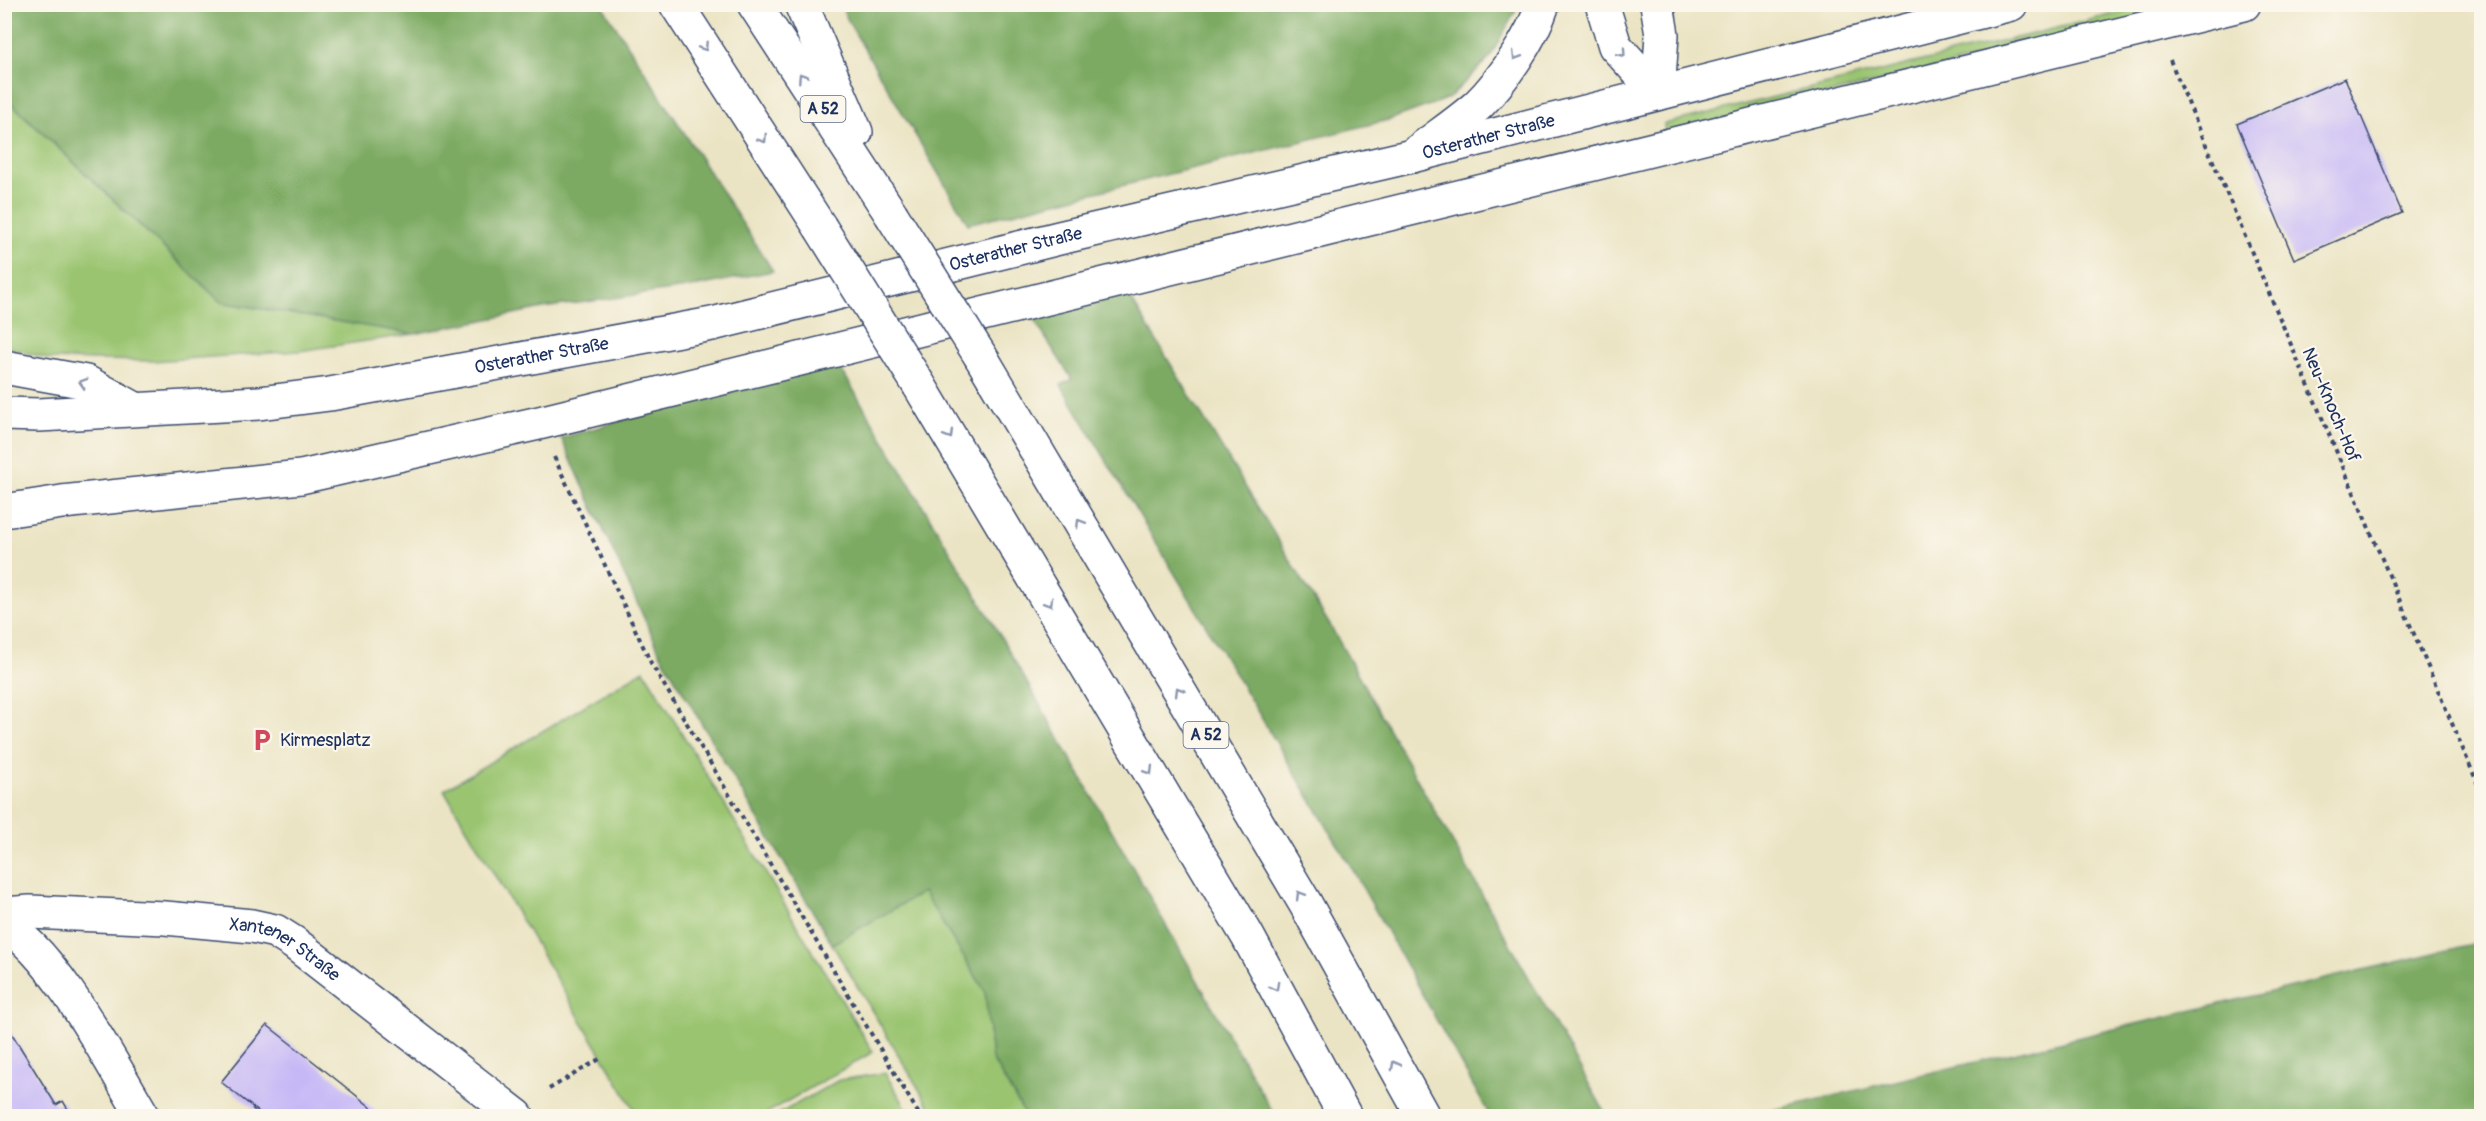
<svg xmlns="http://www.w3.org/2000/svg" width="2486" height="1121" viewBox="0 0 2486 1121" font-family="Pangolin,sans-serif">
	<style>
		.green { fill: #9ac470; stroke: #5a7a67; stroke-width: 1.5 }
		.forest { fill: #7baa62; stroke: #4b6c60; stroke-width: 1.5 }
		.building { fill: #c6b8f6 }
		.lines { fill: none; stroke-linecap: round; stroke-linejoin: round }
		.minor-casing { stroke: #3a4a6d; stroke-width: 36 }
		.major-casing { stroke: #3a4a6d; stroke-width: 36 }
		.highway-casing { stroke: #3a4a6d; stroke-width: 36 }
		.path { stroke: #3a4a6d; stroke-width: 4; stroke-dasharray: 4.5 4.5; stroke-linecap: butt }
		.minor { stroke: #fff; stroke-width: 33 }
		.major { stroke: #fff; stroke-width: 33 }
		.highway { stroke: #fff; stroke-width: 33 }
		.highway-bridge-casing { stroke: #3a4a6d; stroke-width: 36; stroke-linecap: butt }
		.highway-bridge { stroke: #fff; stroke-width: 33 }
		.oneway { stroke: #8d97ae }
		.labels { text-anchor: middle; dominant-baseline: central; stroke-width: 4.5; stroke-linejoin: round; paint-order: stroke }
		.shield { fill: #fbf7ec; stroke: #5e6b89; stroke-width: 1.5 }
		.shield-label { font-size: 16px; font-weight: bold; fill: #1b2f5e }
		.street-label { font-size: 18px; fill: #1b2f5e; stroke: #fbf7ec }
		.poi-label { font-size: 18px; fill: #1b2f5e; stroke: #fbf7ec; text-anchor: start }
	</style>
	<rect width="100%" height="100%" fill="#fbf7ec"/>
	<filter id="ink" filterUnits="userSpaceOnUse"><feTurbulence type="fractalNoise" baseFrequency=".0167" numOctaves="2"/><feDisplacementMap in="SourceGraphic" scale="12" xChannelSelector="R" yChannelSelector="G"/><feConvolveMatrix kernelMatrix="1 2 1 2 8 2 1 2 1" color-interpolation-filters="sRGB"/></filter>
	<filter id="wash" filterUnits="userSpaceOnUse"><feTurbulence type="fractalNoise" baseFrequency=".008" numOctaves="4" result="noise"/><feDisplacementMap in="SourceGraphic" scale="24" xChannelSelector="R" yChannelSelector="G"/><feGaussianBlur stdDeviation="1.35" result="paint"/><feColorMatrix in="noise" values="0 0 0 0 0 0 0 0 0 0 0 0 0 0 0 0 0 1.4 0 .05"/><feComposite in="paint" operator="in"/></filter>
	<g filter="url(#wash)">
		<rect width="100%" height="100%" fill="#ebe4c4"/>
		<g class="green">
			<path d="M2151,5H2202L1665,133L1664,124Z"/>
			<path d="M4,97L221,302L414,334L299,351L153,361L48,359L5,346Z"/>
			<path d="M644,670L873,1052L762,1116H638L444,790Z"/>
			<path d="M923,891L985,991L992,1059L1026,1116H935L832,944Z"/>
			<path d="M885,1073L911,1116H775L839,1080Z"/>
		</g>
		<g class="forest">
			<path d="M4,5H602L773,271L693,287L543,308L414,334L221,302L5,97Z"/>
			<path d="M841,5H1519L1490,57L1449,98L1392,119L968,224L849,23Z"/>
			<path d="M1123,286L1331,627L1607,1116H1490L1350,865L1061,385L1072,379L1027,309Z"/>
			<path d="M835,359L993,623L1275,1116H1026L992,1059L985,991L923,892L832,944L661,655L561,438Z"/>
			<path d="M2481,942V1116H1748Z"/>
		</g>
		<g id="blocks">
			<g class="building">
				<path d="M2345,78L2402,213L2294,259L2237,124Z"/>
				<path d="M4,1021L56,1105L63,1101L72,1116H4Z"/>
				<path d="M267,1025L333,1077L382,1116H264L221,1082Z"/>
			</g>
		</g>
	</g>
	<g filter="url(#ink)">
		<use href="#blocks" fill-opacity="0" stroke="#3a4a6d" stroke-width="1.5"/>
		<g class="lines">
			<g class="minor-casing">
				<g id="minor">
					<path d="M4,511L62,502L301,477L539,423L2244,4"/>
					<path id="s1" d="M4,914L30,912L165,918L252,926L275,931L294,943L517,1116"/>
					<path d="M4,927C49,943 117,1073 143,1116"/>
				</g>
			</g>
			<g class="major-casing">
				<g id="major">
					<path id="s2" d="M4,414L39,415L259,403L330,394L712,324L1059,238L1412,156L2011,4"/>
				</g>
			</g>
			<g class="highway-casing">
				<g id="highway">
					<path d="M676,4L820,227"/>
					<path d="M754,4L891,214"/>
					<path d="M801,4L856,132"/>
					<path d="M1602,4L1615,46L1658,93"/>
					<path d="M1657,4L1662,35L1658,93"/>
					<path d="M1412,156C1433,139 1458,123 1478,105C1503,80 1532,38 1543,4"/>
					<path d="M981,357L1305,903L1423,1116"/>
					<path d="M4,367L86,382L135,409"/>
					<path d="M919,385L1247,935L1345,1116"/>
				</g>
			</g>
			<g class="path">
				<path d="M2170,60L2482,794"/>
				<path d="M554,457L651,663L920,1116"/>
				<path d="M549,1089L603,1057"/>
				<path d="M246,1116L254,1109"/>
			</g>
			<use href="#minor" class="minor"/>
			<use href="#major" class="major"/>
			<use href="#highway" class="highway"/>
			<g class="highway-bridge-casing">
				<g id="highway-bridge">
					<path d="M891,214L981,357"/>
					<path d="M820,227L919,385"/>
				</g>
			</g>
			<use href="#highway-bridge" class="highway-bridge"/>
		</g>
		<defs><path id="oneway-chevron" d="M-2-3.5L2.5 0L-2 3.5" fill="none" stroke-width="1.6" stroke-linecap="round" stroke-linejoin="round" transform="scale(1.5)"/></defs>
		<g class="oneway">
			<use href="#oneway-chevron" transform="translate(704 47) rotate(57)"/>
			<use href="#oneway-chevron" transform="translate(1622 53) rotate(48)"/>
			<use href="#oneway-chevron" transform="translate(1516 56) rotate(121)"/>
			<use href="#oneway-chevron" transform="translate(802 77) rotate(-123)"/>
			<use href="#oneway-chevron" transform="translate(763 139) rotate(57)"/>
			<use href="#oneway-chevron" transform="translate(83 383) rotate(-163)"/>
			<use href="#oneway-chevron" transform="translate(949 435) rotate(59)"/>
			<use href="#oneway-chevron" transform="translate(1080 523) rotate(-121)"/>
			<use href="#oneway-chevron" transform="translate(1049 603) rotate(59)"/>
			<use href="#oneway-chevron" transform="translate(1179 691) rotate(-121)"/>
			<use href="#oneway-chevron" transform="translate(1149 771) rotate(59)"/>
			<use href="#oneway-chevron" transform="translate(1300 895) rotate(-121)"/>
			<use href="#oneway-chevron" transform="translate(1275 987) rotate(62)"/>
			<use href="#oneway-chevron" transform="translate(1395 1065) rotate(-119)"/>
		</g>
	</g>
	<defs>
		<g id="parking-bare" transform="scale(1.8)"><path d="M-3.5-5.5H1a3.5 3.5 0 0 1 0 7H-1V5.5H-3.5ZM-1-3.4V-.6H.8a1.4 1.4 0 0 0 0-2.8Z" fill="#d1495b" stroke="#fbf7ec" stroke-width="2.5" paint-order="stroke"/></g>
	</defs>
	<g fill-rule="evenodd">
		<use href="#parking-bare" x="262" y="740"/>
	</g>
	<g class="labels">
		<g class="shield">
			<rect x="800.5" y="96" width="45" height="26" rx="4.5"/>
			<rect x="1183.5" y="722" width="45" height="26" rx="4.5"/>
		</g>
		<g class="shield-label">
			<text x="823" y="109">A 52</text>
			<text x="1206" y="735">A 52</text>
		</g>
		<g class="street-label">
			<text stroke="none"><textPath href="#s2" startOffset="1514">Osterather Straße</textPath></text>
			<text stroke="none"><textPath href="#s2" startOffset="1028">Osterather Straße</textPath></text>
			<text stroke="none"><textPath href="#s2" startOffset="542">Osterather Straße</textPath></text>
			<text transform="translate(2331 405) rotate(67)">Neu-Knoch-Hof</text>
			<text stroke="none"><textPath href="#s1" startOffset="288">Xantener Straße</textPath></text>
		</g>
		<g class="poi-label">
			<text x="280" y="740">Kirmesplatz</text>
		</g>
	</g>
	<rect width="2486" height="1121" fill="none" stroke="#fbf7ec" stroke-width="24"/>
</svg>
